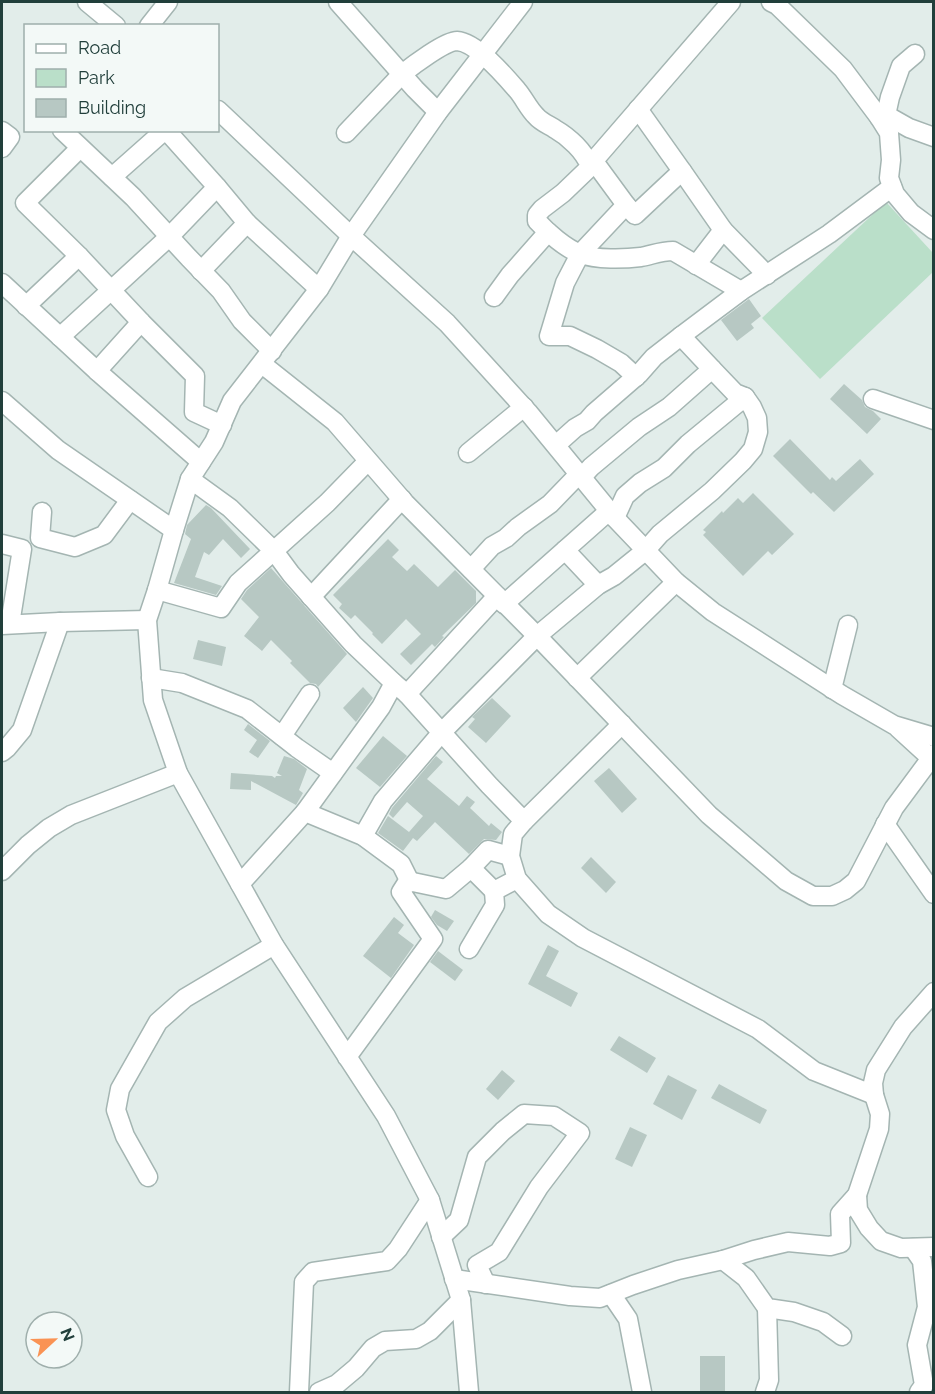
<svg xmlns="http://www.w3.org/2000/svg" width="935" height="1394" viewBox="0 0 935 1394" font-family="Raleway,sans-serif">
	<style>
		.green { fill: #badfc9 }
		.building { fill: #b7c8c3 }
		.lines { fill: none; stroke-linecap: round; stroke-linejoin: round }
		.minor-casing { stroke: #a4b5b2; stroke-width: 21 }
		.minor { stroke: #fff; stroke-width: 18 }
	</style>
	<rect width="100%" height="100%" fill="#e2edea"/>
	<path class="green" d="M886,202L933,253V272L820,379L762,318Z"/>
	<g class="building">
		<path d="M749,299L761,316L751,324L754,328L737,341L721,320Z"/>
		<path d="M844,384L862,400L865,407L873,411L881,419L867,434L830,399Z"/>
		<path d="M790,439L830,480L832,477L836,481L860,459L874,474L834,512L813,492L811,494L773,456Z"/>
		<path d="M753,493L794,534L772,555L768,551L743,576L703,535L706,532L703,530L722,511L723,513L738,498L743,503Z"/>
		<path d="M206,505L211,508L250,549L241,558L223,539L209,555L204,552L195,577L222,586L216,595L174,583L191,539L185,534L187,525Z"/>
		<path d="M388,539L399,550L392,557L407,571L414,564L438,587L455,570L476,591V603L442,636L444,637L435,647L432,644L411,665L400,654L421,634L406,619L382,644L372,634L373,633L355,615L351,619L339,608L342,604L333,595Z"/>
		<path d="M271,568L347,654L318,687L316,684L310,683L290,663L292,661L271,640L262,651L244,636L259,617L241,599L247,590Z"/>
		<path d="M198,640L226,647L222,666L193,659Z"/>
		<path d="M363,687L373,698L356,722L343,708Z"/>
		<path d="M492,698L511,716L486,743L468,727L475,719L472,717Z"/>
		<path d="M248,724L270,741L258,758L249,752L257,740L244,730Z"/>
		<path d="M383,736L407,756L380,787L356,768Z"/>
		<path d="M284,756L294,759L307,769L299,790L303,793L296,805L251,781V790L230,789L231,773L272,776L275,778L276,776H282L277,773Z"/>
		<path d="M436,756L443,762L427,779L459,806L467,796L475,802L470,808L489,826L491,823L502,832L496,840L484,839L469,854L435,822L417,841L413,838L403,851L378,833L388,816L409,832L423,816L407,802L393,818L389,814L392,808Z"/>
		<path d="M609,768L637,799L622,813L594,781Z"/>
		<path d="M591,857L616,882L606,893L581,868Z"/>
		<path d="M435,910L454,921L447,931L437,925L431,917Z"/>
		<path d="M394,917L404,925L398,933L414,945L391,978L363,956Z"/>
		<path d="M548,945L559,951L546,976L578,993L571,1007L528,984Z"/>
		<path d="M438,951L463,970L455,981L430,962Z"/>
		<path d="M619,1036L656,1058L647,1073L610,1050Z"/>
		<path d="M502,1070L515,1081L498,1100L486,1089Z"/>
		<path d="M668,1075L697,1090L682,1120L653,1104Z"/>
		<path d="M719,1084L767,1110L760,1124L711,1098Z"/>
		<path d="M630,1127L647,1135L632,1167L615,1159Z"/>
		<rect x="700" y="1356" width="25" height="36"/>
	</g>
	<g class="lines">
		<g class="minor-casing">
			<g id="minor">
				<path d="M87,2L116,26"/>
				<path d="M338,2L415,89L438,112"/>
				<path d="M771,2L777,5L843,69L879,117L889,133L891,160L889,178L895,194L911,213L934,230"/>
				<path d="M149,26L168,2"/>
				<path d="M218,110L351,236L447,323L528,412L615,518L676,582L713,612L842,695L894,725L934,737"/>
				<path d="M886,115L890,97L901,66L915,54"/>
				<path d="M879,117L886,115L909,128L934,137"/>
				<path d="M62,130L133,197L189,258L221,291L242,321L272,351"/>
				<path d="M2,131L10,137L2,148"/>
				<path d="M346,133L402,74C412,66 445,41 457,41C476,42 505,76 517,90C524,98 528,108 536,116C541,122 549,125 555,129C569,137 584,151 590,166L588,169L563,193L542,209L537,215V221C547,232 566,249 581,254C596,260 625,259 641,257C652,255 661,251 673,251L741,291"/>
				<path d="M593,160L626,205L580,254L565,283L549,336H570L597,349L621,363L636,377"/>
				<path d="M590,165L731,2"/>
				<path d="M682,171L723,230"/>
				<path d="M112,177L165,130"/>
				<path d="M626,205L635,215L682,171L638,109"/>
				<path d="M247,223L319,289"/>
				<path d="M79,256L141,322L195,376L194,412L222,425"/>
				<path d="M696,265L723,230L767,275"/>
				<path d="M201,271L247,223L217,187"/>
				<path d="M2,283L97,371L201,462"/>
				<path d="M494,297L510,275L548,232"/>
				<path d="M26,306L79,256L25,203L80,148"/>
				<path d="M681,336L712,369"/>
				<path d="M60,337L169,237L217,187L166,130"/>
				<path d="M262,364L335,422L405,503L537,636L709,815L786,881L813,896H832L845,890L856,881L894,808L934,754"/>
				<path d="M97,371L141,322"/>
				<path d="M873,399L934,420"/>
				<path d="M2,401L58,450L174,530"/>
				<path d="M556,445L575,428L587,421L594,413L639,374L654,357L681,336L741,291L829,234L892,187"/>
				<path d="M468,453L524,407"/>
				<path d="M190,479L230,508L274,551L291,574L353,644L394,683L407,694L489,785L524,821"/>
				<path d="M42,512L40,538L75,547L104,535L130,500"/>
				<path d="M615,518L625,496L640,483L664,468L688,444L745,397"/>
				<path d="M2,544L22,549L10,624"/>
				<path d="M565,550L598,585"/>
				<path d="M471,569L492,546L506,538L518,527L550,504L579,474"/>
				<path d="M157,590L221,608L238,583L327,503L368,461"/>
				<path d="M311,597L402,499"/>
				<path d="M504,604L609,511"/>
				<path d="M2,625L60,622L147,620"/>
				<path d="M151,678L182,683L247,709L297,748L333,773"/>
				<path d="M577,678L676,582"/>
				<path d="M832,689L848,625"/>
				<path d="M407,694L497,596"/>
				<path d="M622,724L524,821L513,834L510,856L517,879L548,914L583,938L758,1029L814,1071L874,1095"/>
				<path d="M898,728L934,761"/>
				<path d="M282,736L310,694"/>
				<path d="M2,752L7,748L22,730L60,622"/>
				<path d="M305,812L381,707L394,683"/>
				<path d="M885,824L934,894"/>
				<path d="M363,836L383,801L442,732L537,636L598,585L614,576L645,551L660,534L712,491L743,461L753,449L758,432L757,418L752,407L745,397L735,393L712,369L669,407L639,427L591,467L582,477"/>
				<path d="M2,871L28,845L49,828L71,815L178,773"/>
				<path d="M240,884L305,812L363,836L401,864L409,880"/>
				<path d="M494,891L471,868L488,850L510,856"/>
				<path d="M469,949L495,905L494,891L517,879"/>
				<path d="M347,1057L433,939L401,892L408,881L446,889L471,868"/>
				<path d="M148,1177L125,1136L116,1110L120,1089L158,1022L185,998L274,945"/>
				<path d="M857,1195L858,1210L869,1228L881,1241L901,1248L934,1247"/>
				<path d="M441,1237L459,1220L477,1157L503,1131L524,1114L554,1116L580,1133L539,1187L499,1252L477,1265L486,1284"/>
				<path d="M913,1248L922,1261L927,1307L917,1345L924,1385L919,1392"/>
				<path d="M723,1260L746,1278L767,1308L794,1312L823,1322L842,1336"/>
				<path d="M454,1279L570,1296L600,1298L633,1285L678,1270L723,1260L754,1250L788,1242L830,1246L841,1243L840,1214L857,1195L879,1129L880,1114L874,1095L873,1083L876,1070L903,1027L934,992"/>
				<path d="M611,1294L628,1319L642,1392"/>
				<path d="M299,1392L304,1282L313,1272L387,1261L398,1249L430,1200"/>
				<path d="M319,1392L337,1384L356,1368L373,1348L385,1341L416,1339L430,1331L461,1300"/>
				<path d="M469,1392L461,1300L430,1200L386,1116L274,945L178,773L153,700L147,620L157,590L174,530L190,479L214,442L232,401L319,289L351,236L438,112L523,2"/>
				<path d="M765,1392L769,1380L767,1308"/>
			</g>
		</g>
		<use href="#minor" class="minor"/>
	</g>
	<rect width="935" height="1394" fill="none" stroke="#213f3b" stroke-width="6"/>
	<rect x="24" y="24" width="195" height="108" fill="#f3f9f7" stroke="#9fafac" stroke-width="1.5"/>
	<rect x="36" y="44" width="30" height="9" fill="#ffffff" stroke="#9fafac" stroke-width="1.5"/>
	<text x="78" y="54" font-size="18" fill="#213f3b">Road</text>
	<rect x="36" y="69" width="30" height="18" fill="#badfc9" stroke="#9fafac" stroke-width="1.5"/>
	<text x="78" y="84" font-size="18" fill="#213f3b">Park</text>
	<rect x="36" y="99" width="30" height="18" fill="#b7c8c3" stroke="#9fafac" stroke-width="1.5"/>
	<text x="78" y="114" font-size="18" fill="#213f3b">Building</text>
	<g transform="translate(54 1340) rotate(68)"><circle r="28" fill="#f3f9f7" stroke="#9fafac" stroke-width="1.5"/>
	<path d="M0-4.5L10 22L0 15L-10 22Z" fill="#fa9354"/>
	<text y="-9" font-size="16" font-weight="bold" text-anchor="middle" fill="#213f3b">N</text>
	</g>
</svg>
